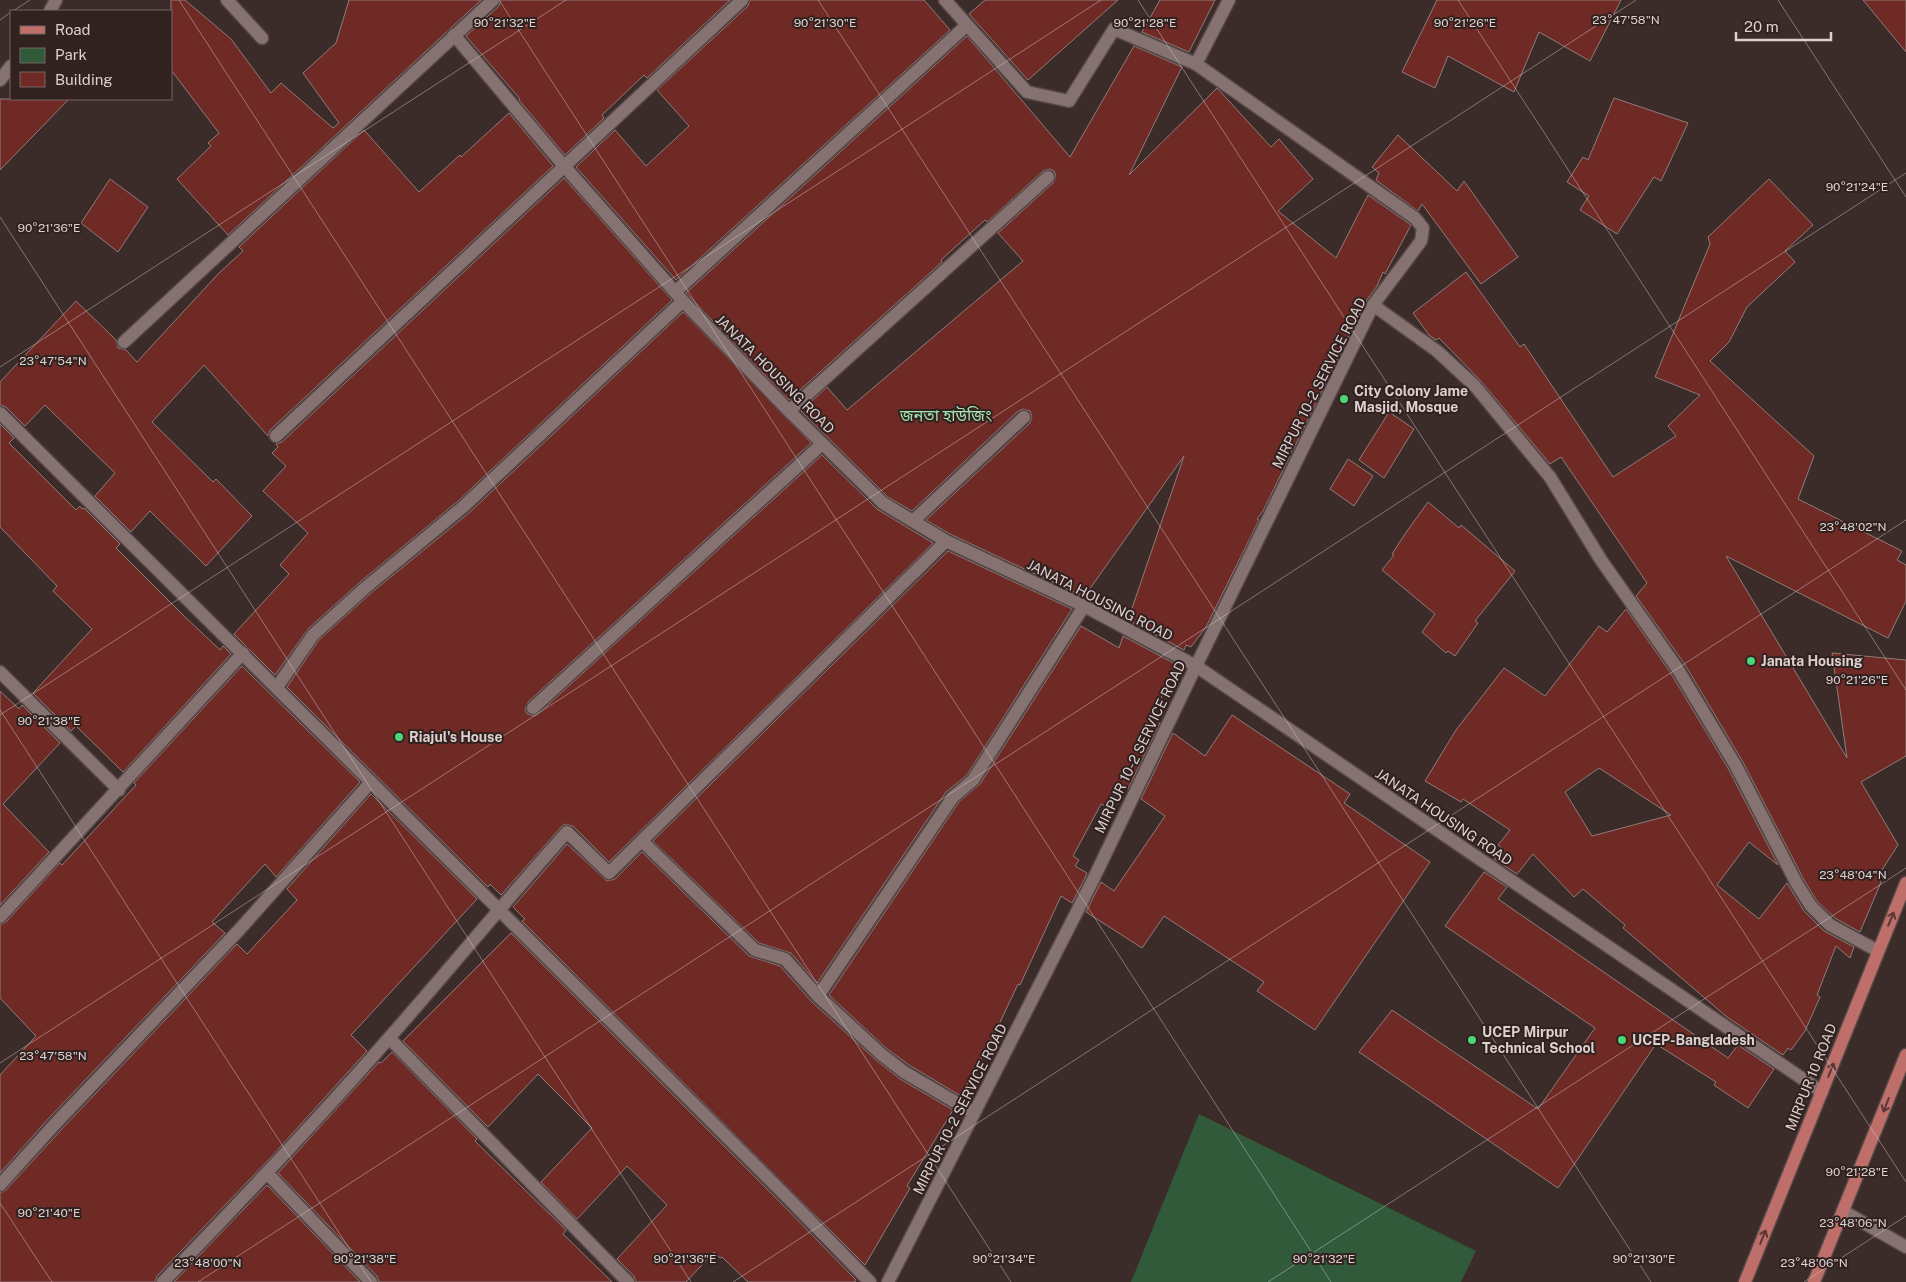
<svg xmlns="http://www.w3.org/2000/svg" width="1906" height="1282" viewBox="0 0 1906 1282" font-family="'Public Sans','Noto Sans Bengali',sans-serif">
	<style>
		.green { fill: #305a3a }
		.building { fill: #6f2a26; stroke: #8f7c79; fill-rule: evenodd }
		.lines { fill: none; stroke-linecap: round; stroke-linejoin: round }
		.street-casing { stroke: #564847; stroke-width: 15 }
		.secondary-casing { stroke: #564847; stroke-width: 15 }
		.primary-casing { stroke: #564847; stroke-width: 15 }
		.street { stroke: #867371; stroke-width: 12 }
		.secondary { stroke: #867371; stroke-width: 12 }
		.primary { stroke: #be6f69; stroke-width: 12 }
		.oneway { stroke: #5b3835 }
		.ticks { fill: none; stroke: #dcd1d0; stroke-width: 1; stroke-opacity: 0.45 }
		.poi-dot { fill: #4bd677; stroke: #31211f; stroke-width: 2 }
		.labels { text-anchor: middle; dominant-baseline: central; stroke-width: 4; stroke-linejoin: round; paint-order: stroke }
		.street-label { font-size: 14px; fill: #dcd1d0; stroke: #31211f }
		.poi-label { font-size: 14px; font-weight: bold; fill: #dcd1d0; stroke: #31211f; text-anchor: start }
		.quarter-label { font-size: 16px; fill: #a3e7b1; stroke: #31211f }
		.ticks-label { font-size: 12px; text-anchor: middle; fill: #dcd1d0; stroke: #31211f; stroke-width: 4; stroke-linejoin: round; paint-order: stroke }
	</style>
	<rect width="100%" height="100%" fill="#3b2b29"/>
	<path class="green" d="M1199,1114L1476,1251L1461,1282H1131Z"/>
	<g class="building">
		<path d="M171,0H185L231,39L271,93L281,83L333,128L339,123L303,73L336,43L349,0H481L228,235L177,179L211,146L208,143L219,133L171,70Z"/>
		<path d="M501,0H730L647,78L644,75L602,115L604,118L565,155L519,100L520,99L466,36L499,6Z"/>
		<path d="M750,0H924L950,30L676,280L576,167L615,130L646,166L689,126L657,90L748,6Z"/>
		<path d="M985,0H1118L1028,80L969,14Z"/>
		<path d="M1160,0H1215L1189,52L1142,32Z"/>
		<path d="M1437,0H1621L1590,61L1539,32L1514,92L1448,56L1435,88L1402,72Z"/>
		<path d="M1863,0H1906V52Z"/>
		<path d="M967,36L1070,157L1134,46L1182,67L1129,175L1217,88L1271,147L1279,139L1313,179L1278,211L1336,258L1368,195L1411,225L1385,274L1383,272L1377,286L1366,301L1294,448L1289,455L1290,456L1263,511L1257,519L1259,520L1206,627L1191,647L1186,645L1184,650L1128,620L1184,456L1084,597L950,534L926,520L1030,423L1032,416L1030,411L1023,409L1018,411L912,511L888,497L801,411L827,387L847,410L1023,261L998,233L1053,183L1056,176L1054,171L1050,169L1043,171L987,222L985,220L941,260L942,262L789,400L686,293Z"/>
		<path d="M1614,98L1688,123L1661,181L1654,177L1617,234L1580,210L1589,196L1567,182L1583,157L1588,160Z"/>
		<path d="M0,99H69L0,170Z"/>
		<path d="M509,113L553,166L270,430L268,436L204,365L152,422L213,482L216,479L252,516L206,566L150,511L131,532L95,496L115,473L45,405L25,426L6,407L0,405V382L76,301L116,340L118,348L126,350L137,362L218,274L243,251L239,247L364,130L419,192L460,155L461,157Z"/>
		<path d="M1398,135L1457,191L1464,181L1518,257L1481,284L1422,204L1418,211L1376,180L1379,173L1372,167Z"/>
		<path d="M564,178L672,300L458,501L360,582L308,629L275,675L234,634L289,574L280,565L308,533L263,491L286,466L272,453L278,447L276,444L282,442Z"/>
		<path d="M110,179L148,207L118,252L81,223Z"/>
		<path d="M1769,179L1813,225L1785,251L1795,262L1747,307L1729,342L1710,361L1814,456L1798,499L1902,551L1897,560L1906,565V601L1888,638L1726,556L1847,758L1832,653L1906,660V756L1861,782L1898,845L1878,876L1881,882L1860,932L1835,918L1817,901L1804,880L1743,762L1684,663L1636,596L1647,583L1561,457L1550,464L1481,381L1439,338L1436,340L1429,335L1413,313L1466,272L1520,347L1524,344L1613,477L1676,436L1668,426L1700,395L1655,377L1710,244L1708,237Z"/>
		<path d="M683,312L811,443L528,702L525,709L527,714L534,716L538,714L822,455L877,509L933,543L609,862L573,826L565,824L561,827L501,895L490,884L488,887L287,687L319,640L370,594L469,513Z"/>
		<path d="M1389,412L1414,429L1384,478L1359,460Z"/>
		<path d="M0,424L14,438L9,443L76,510L80,506L82,509L84,508L120,544L116,548L183,615L220,650L223,646L231,654L123,772L76,726L71,731L33,693L92,629L53,591L57,586L0,527Z"/>
		<path d="M1348,459L1373,476L1354,506L1330,489Z"/>
		<path d="M1428,502L1459,528L1461,525L1515,571L1475,621L1478,623L1455,656L1448,651L1446,653L1422,632L1435,614L1382,570L1394,555L1392,554L1405,534Z"/>
		<path d="M948,551L1072,609L967,775L946,792L817,983L791,953L759,943L653,841Z"/>
		<path d="M1626,609L1670,672L1729,770L1778,865L1749,842L1717,885L1759,919L1787,883L1804,911L1824,931L1854,947L1850,958L1836,946L1817,995L1820,997L1805,1031L1791,1050L1788,1048L1783,1055L1727,1017L1623,928L1625,925L1583,889L1574,897L1533,854L1517,874L1494,859L1502,848L1498,845L1510,830L1463,799L1461,802L1425,781L1456,730L1504,668L1545,696L1599,626L1607,632ZM1599,768L1671,815L1592,836L1565,792Z"/>
		<path d="M1081,626L1119,648L1123,636L1177,665L1152,717L1160,723L1128,789L1120,784L1109,808L1101,804L1073,856L1079,860L1075,866L1087,873L1084,880L1072,903L1061,896L1020,985L1018,984L994,1035L961,1096L909,1065L886,1048L829,995L959,802L980,784Z"/>
		<path d="M242,666L360,782L276,877L265,864L212,922L225,933L49,1118L0,1173V1075L36,1036L0,998V925L6,922L60,863L62,865L136,785L134,783Z"/>
		<path d="M0,691L19,709L22,705L60,743L3,804L49,852L0,905Z"/>
		<path d="M1232,715L1350,794L1344,803L1430,862L1315,1030L1257,991L1264,982L1164,916L1142,948L1086,912L1101,882L1114,891L1165,816L1141,799L1173,733L1205,756Z"/>
		<path d="M371,794L477,899L351,1035L367,1051L272,1156L157,1276L155,1282H0V1193L6,1190L61,1130L237,944L247,954L297,900L287,889Z"/>
		<path d="M567,844L607,881L615,879L642,852L749,956L780,966L812,1002L876,1060L900,1079L953,1110L907,1186L910,1188L865,1265L522,921L525,919L513,907Z"/>
		<path d="M1484,872L1507,887L1498,899L1728,1058L1738,1045L1774,1069L1748,1108L1714,1085L1716,1082L1656,1044L1558,1188L1359,1052L1392,1010L1538,1109L1595,1028L1445,926Z"/>
		<path d="M511,933L780,1202L856,1280L855,1282H748L722,1257L720,1258L714,1252L686,1282H636L634,1276L617,1259L667,1205L627,1166L577,1219L541,1182L592,1128L538,1074L488,1127L403,1041Z"/>
		<path d="M392,1052L477,1139L475,1141L566,1230L563,1234L612,1282H379L377,1276L278,1173L379,1062L381,1063Z"/>
		<path d="M267,1185L360,1282H174Z"/>
	</g>
	<g class="lines">
		<g class="street-casing">
			<g id="street">
				<path d="M227,0L262,38"/>
				<path d="M945,0L1027,92L1069,101L1114,29L1196,64"/>
				<path d="M50,11L56,0"/>
				<path d="M454,35L564,166L683,301L789,411L883,503L946,541L1084,606L1196,666L1822,1092"/>
				<path d="M0,80L11,66"/>
				<path d="M675,292L967,25"/>
				<path d="M1373,305L1437,351L1475,386L1550,477L1601,560L1677,668L1736,766L1797,884L1811,906L1830,925L1878,951"/>
				<path d="M124,342L493,0"/>
				<path d="M789,411L1048,177"/>
				<path d="M0,413L371,782"/>
				<path d="M276,436L742,0"/>
				<path d="M913,521L1024,417"/>
				<path d="M0,672L119,790"/>
				<path d="M277,687L313,635L365,588L463,507L683,301"/>
				<path d="M533,708L822,444"/>
				<path d="M642,841L755,950L785,959L818,996L953,797L973,780L1084,606"/>
				<path d="M0,917L243,653"/>
				<path d="M818,996L881,1054L904,1072L974,1113"/>
				<path d="M389,1038L628,1282"/>
				<path d="M267,1173L371,1282"/>
				<path d="M0,1185L55,1124L240,929L371,782L786,1196L870,1282"/>
				<path d="M163,1282C240,1202 316,1122 389,1038C449,970 506,900 567,832L609,873L946,541"/>
				<path d="M888,1282L1091,884L1196,666L1373,305L1421,241L1423,228L1415,218L1196,64L1229,0"/>
			</g>
		</g>
		<g class="secondary-casing">
			<path id="secondary" d="M1843,1211L1906,1247"/>
		</g>
		<g class="primary-casing">
			<g id="primary">
				<path d="M1745,1282L1906,883"/>
				<path d="M1814,1282L1906,1055"/>
			</g>
		</g>
		<use href="#street" class="street"/>
		<use href="#secondary" class="secondary"/>
		<use href="#primary" class="primary"/>
	</g>
	<defs><path id="oneway-shaft" d="M-6 0H5M1.5-3L5.5 0L1.5 3" fill="none" stroke-width="1.6" stroke-linecap="round" stroke-linejoin="round" transform="scale(1.25)"/></defs>
	<g class="oneway">
		<use href="#oneway-shaft" transform="translate(1891 919) rotate(-67)"/>
		<use href="#oneway-shaft" transform="translate(1831 1070) rotate(-68)"/>
		<use href="#oneway-shaft" transform="translate(1886 1105) rotate(112)"/>
		<use href="#oneway-shaft" transform="translate(1763 1237) rotate(-68)"/>
	</g>
	<path class="ticks" d="M179,0L1011,1282M499,0L1331,1282M818,0L1651,1282M1138,0L1906,1182M1458,0L1906,690M1778,0L1906,197M13,11L30,0M0,20L11,12M0,217L691,1282M0,367L566,0M0,710L371,1282M0,715L1101,0M0,1063L1636,0M0,1203L52,1282M198,1282L1906,173M733,1282L1906,520M1268,1282L1906,868M1804,1282L1906,1216"/>
	<g class="poi-dot">
		<circle cx="1344" cy="399" r="5"/>
		<circle cx="1751" cy="661" r="5"/>
		<circle cx="399" cy="737" r="5"/>
		<circle cx="1472" cy="1040" r="5"/>
		<circle cx="1622" cy="1040" r="5"/>
	</g>
	<g class="labels">
		<g class="street-label">
			<text transform="translate(775 374) rotate(45)">JANATA HOUSING ROAD</text>
			<text transform="translate(1319 383) rotate(-63)">MIRPUR 10-2 SERVICE ROAD</text>
			<text transform="translate(1100 600) rotate(27)">JANATA HOUSING ROAD</text>
			<text transform="translate(1140 747) rotate(-64)">MIRPUR 10-2 SERVICE ROAD</text>
			<text transform="translate(1444 817) rotate(34)">JANATA HOUSING ROAD</text>
			<text transform="translate(1811 1077) rotate(-68)">MIRPUR 10 ROAD</text>
			<text transform="translate(960 1109) rotate(-63)">MIRPUR 10-2 SERVICE ROAD</text>
		</g>
		<g class="poi-label">
			<text x="1354" y="391">City Colony Jame<tspan x="1354" dy="16">Masjid, Mosque</tspan></text>
			<text x="1761" y="661">Janata Housing</text>
			<text x="409" y="737">Riajul's House</text>
			<text x="1482" y="1032">UCEP Mirpur<tspan x="1482" dy="16">Technical School</tspan></text>
			<text x="1632" y="1040">UCEP-Bangladesh</text>
		</g>
		<g class="quarter-label">
			<text x="946" y="415">জনতা হাউজিং</text>
		</g>
	</g>
	<g class="ticks-label">
		<text x="1626" y="24">23°47'58"N</text>
		<text x="505" y="27">90°21'32"E</text>
		<text x="825" y="27">90°21'30"E</text>
		<text x="1145" y="27">90°21'28"E</text>
		<text x="1465" y="27">90°21'26"E</text>
		<text x="1857" y="191">90°21'24"E</text>
		<text x="49" y="232">90°21'36"E</text>
		<text x="53" y="365">23°47'54"N</text>
		<text x="1853" y="531">23°48'02"N</text>
		<text x="1857" y="684">90°21'26"E</text>
		<text x="49" y="725">90°21'38"E</text>
		<text x="1853" y="879">23°48'04"N</text>
		<text x="53" y="1060">23°47'58"N</text>
		<text x="1857" y="1176">90°21'28"E</text>
		<text x="49" y="1217">90°21'40"E</text>
		<text x="1853" y="1227">23°48'06"N</text>
		<text x="365" y="1263">90°21'38"E</text>
		<text x="685" y="1263">90°21'36"E</text>
		<text x="1004" y="1263">90°21'34"E</text>
		<text x="1324" y="1263">90°21'32"E</text>
		<text x="1644" y="1263">90°21'30"E</text>
		<text x="208" y="1267">23°48'00"N</text>
		<text x="1814" y="1267">23°48'06"N</text>
	</g>
	<rect x="10" y="10" width="162" height="90" fill="#31211f" stroke="#756766"/>
	<rect x="20" y="26" width="25" height="8" fill="#be6f69" stroke="#756766"/>
	<text x="55" y="35" font-size="15" fill="#dcd1d0">Road</text>
	<rect x="20" y="48" width="25" height="15" fill="#305a3a" stroke="#756766"/>
	<text x="55" y="60" font-size="15" fill="#dcd1d0">Park</text>
	<rect x="20" y="72" width="25" height="15" fill="#6f2a26" stroke="#756766"/>
	<text x="55" y="85" font-size="15" fill="#dcd1d0">Building</text>
	<path d="M1736 32v8h95v-8" fill="none" stroke="#dcd1d0" stroke-width="2.5"/>
	<text x="1744" y="32" font-size="15" fill="#dcd1d0" stroke="#31211f" stroke-width="4" paint-order="stroke">20 m</text>
</svg>
